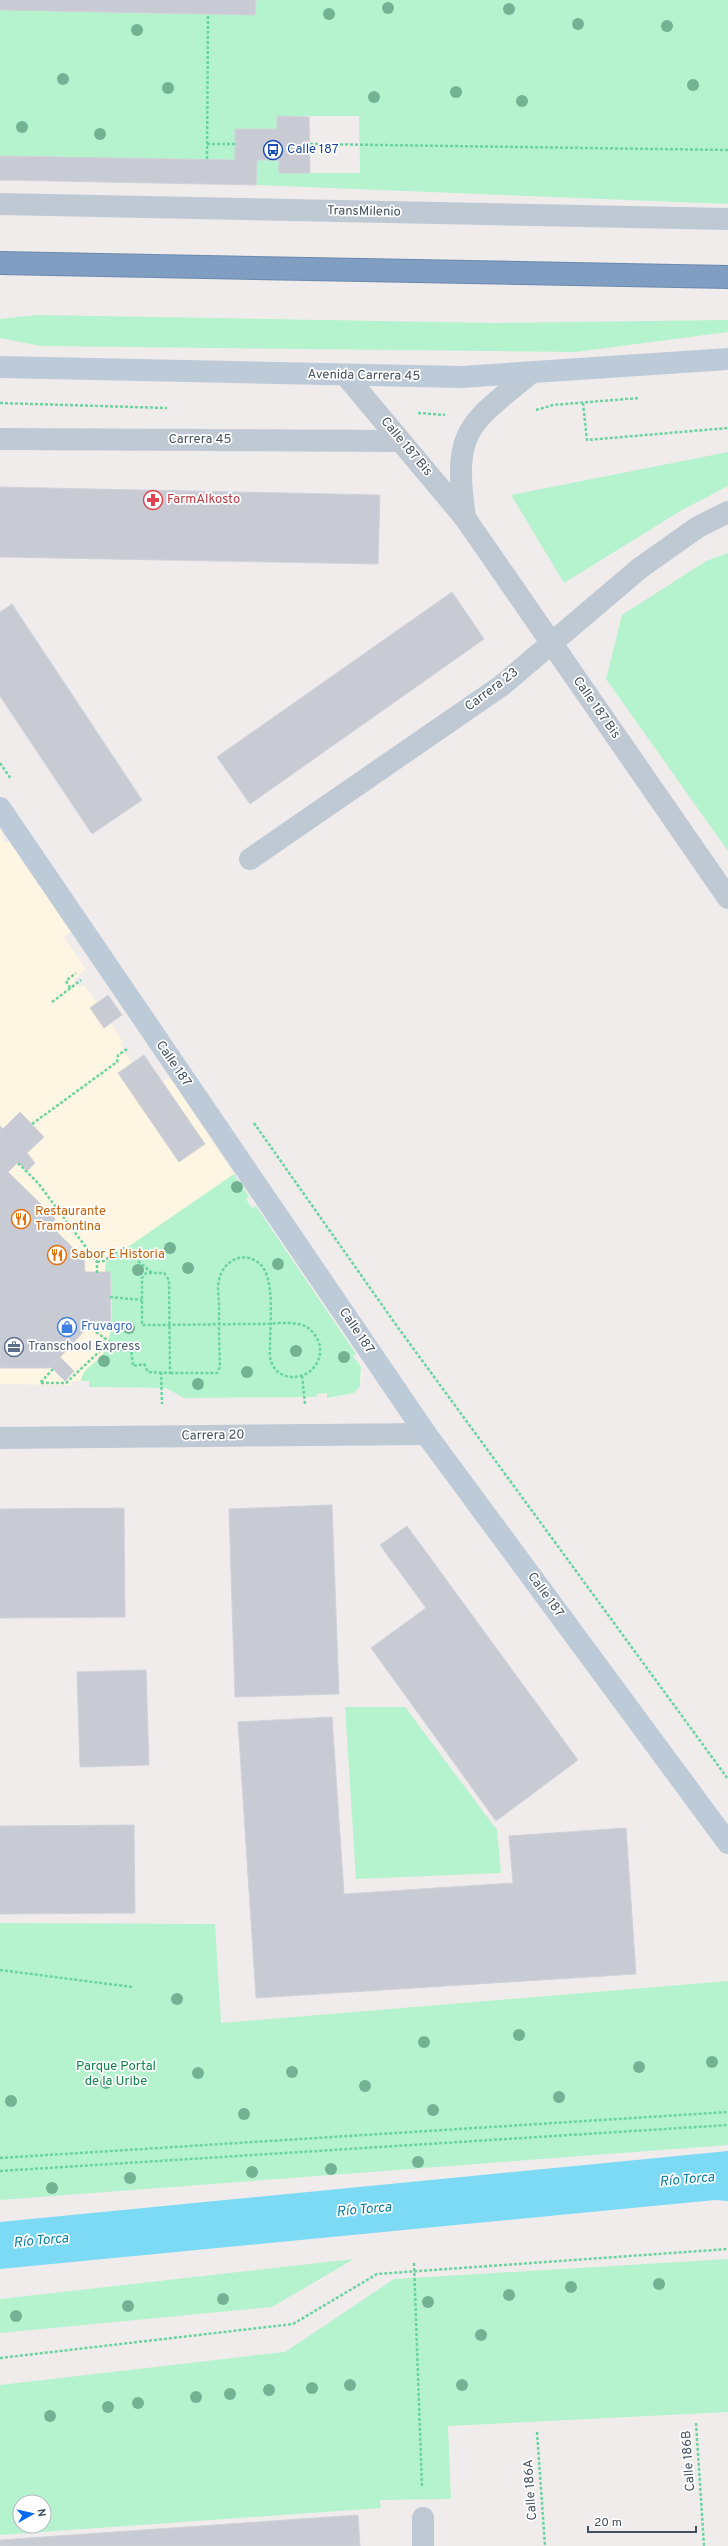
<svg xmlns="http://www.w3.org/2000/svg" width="728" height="2546" viewBox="0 0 728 2546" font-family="Overpass,sans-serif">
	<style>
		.commercial { fill: #fef6e2 }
		.green { fill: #b5f3ce; fill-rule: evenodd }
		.water { fill: #7ddaf5 }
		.building { fill: #c8cbd3; stroke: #d0d2d9 }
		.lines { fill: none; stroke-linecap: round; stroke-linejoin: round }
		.highway-casing { stroke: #6a89ad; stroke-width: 24 }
		.path { stroke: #6ad4a1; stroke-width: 2.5; stroke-dasharray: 3 2; stroke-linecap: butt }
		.lane { stroke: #bec9d4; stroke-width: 22 }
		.street { stroke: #bec9d4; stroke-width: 22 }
		.secondary { stroke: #bdcad8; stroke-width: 22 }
		.highway { stroke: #7f9ec1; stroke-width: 22 }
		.tree { fill: #73b393 }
		.labels { text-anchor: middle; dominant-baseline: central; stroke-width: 3.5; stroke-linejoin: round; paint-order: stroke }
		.transit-label { font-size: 13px; fill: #164399; stroke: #fff; text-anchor: start }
		.street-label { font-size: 13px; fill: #43505c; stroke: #fff }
		.health-label { font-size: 13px; fill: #be3a42; stroke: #fff; text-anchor: start }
		.food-label { font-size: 13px; fill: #c56008; stroke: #fff; text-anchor: start }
		.shop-label { font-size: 13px; fill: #366cbe; stroke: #fff; text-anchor: start }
		.service-label { font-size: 13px; fill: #4e5e75; stroke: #fff; text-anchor: start }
		.park-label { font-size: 13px; fill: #0d844a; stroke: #fff }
		.water-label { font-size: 14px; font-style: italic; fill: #027ea2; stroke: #fff }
	</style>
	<rect width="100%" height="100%" fill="#f0ecec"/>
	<path class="commercial" d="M0,828L5,843L9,841L71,932L64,937L86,969L74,979L80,988L84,985L97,1003L108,995L122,1015L111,1024L123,1042L120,1044L132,1063L144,1055L163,1081L170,1077L249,1197L246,1199L252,1208L256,1206L356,1354L353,1356L361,1367L362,1377L360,1386L354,1393L327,1398V1393L317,1394L316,1397L184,1398L166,1388L89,1387V1381H72L71,1385L0,1384Z"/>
	<g class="green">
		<path d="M256,0H728V204L256,185L257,160H279V173H360L359,116H277V129L235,160L0,156V10L255,15Z"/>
		<path d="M36,315L495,323L728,320V332L576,352L41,346L0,338V319Z"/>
		<path d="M728,452V486L682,510L564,583L511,495Z"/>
		<path d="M728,553V851L606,679L622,615L706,561Z"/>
		<path d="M234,1174L249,1197L246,1199L252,1208L256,1206L356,1354L353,1356L361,1367L360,1386L354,1393L327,1398V1393L317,1394L316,1397L184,1398L166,1388L89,1387V1381H81C83,1366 100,1362 105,1350C115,1328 111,1296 110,1273H105L106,1262Z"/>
		<path d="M345,1707H405L497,1830L501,1873L356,1879Z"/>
		<path d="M0,1923L215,1924L221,2023L728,1981V2145L0,2200Z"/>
		<path d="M354,2259L272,2307L0,2333V2299Z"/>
		<path d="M728,2259V2412L448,2426L451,2499L380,2500L381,2508L0,2535V2385L285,2352L394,2279ZM20,2502H44V2526H20Z"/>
	</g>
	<path class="water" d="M728,2151V2201L715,2200L0,2269V2222Z"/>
	<g class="building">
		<path d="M0,0H256L255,15L0,10Z"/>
		<path d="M277,116L309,117L310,173H279V160H257L256,185L0,180V156L235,160V129H277Z"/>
		<path d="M0,487L380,495L378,564L0,557Z"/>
		<path d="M452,592L484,639L250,804L217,757Z"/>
		<path d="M12,604L142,800L92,834L0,696V612Z"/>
		<path d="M108,995L122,1015L104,1028L90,1008Z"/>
		<path d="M144,1055L205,1144L179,1162L118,1073Z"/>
		<path d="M20,1112L44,1137L27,1153L35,1163L27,1171L18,1162L8,1172L54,1217L55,1220L50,1225L84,1259L85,1272H110L111,1323H86L85,1330L50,1368H0V1126L3,1129Z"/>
		<path d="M60,1357L74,1371L65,1381L51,1367Z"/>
		<path d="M332,1505L339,1694L235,1697L229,1509Z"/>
		<path d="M124,1508L125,1617L0,1618V1509Z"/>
		<path d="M407,1526L578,1760L496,1821L371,1648L426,1608L380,1545Z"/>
		<path d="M146,1670L149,1765L80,1767L77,1672Z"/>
		<path d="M332,1717L344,1894L513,1883L509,1836L626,1828L636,1974L256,1998L238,1722Z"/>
		<path d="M134,1825L135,1913L0,1914V1826Z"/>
		<path d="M358,2515L360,2546H0V2540Z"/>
	</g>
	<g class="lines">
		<g class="highway-casing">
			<path id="highway" d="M0,263L728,277"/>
		</g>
		<g class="path">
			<path d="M207,144H235"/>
			<path d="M310,144L728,150"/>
			<path d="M207,159L208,14"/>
			<path d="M0,403L167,408"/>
			<path d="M583,403L587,440L728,428"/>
			<path d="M536,410L553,405L638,398"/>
			<path d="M418,413L445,415"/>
			<path d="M0,763L11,779"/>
			<path d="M70,988L66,981L76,973"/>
			<path d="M52,1002L81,980"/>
			<path d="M254,1123L394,1322L728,1779"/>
			<path d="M32,1124L117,1062L118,1055L127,1049"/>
			<path d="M18,1163L38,1183L97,1262V1273"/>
			<path d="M97,1262L104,1261L123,1248L152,1273"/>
			<path d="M110,1297L142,1300"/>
			<path d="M96,1322V1332L121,1350L131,1348L133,1366L144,1364L148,1372L170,1373L169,1280L164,1273H146L142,1278V1325C181,1325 221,1324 260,1324C273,1324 290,1321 302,1325C311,1327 319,1339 320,1347C323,1379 279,1388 271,1361C269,1356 270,1350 270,1346C270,1325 274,1289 265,1271C262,1264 256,1260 249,1258C235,1255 222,1265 219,1280C217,1288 219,1298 219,1307C219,1327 219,1347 220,1367L217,1373H170"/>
			<path d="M53,1369L40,1383H66L102,1349L104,1338"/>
			<path d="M161,1372L162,1404"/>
			<path d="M302,1376L305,1404"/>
			<path d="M0,1970L132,1987"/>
			<path d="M0,2158L728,2112"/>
			<path d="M0,2171L728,2125"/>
			<path d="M414,2263L422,2488"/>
			<path d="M0,2358L293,2324L377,2274L728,2249"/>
			<path d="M696,2423L704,2546"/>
			<path d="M537,2432L545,2546"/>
		</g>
		<path class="lane" d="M0,204L728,219"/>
		<g class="street">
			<path d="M347,377L465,518L728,898"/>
			<path d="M0,439L400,441"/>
			<path d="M465,518C453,431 466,426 531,373"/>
			<path d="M250,859L501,686L640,568L698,527L728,512"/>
			<path d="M0,1438L426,1434"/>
			<path d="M423,2518V2546"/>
		</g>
		<g class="secondary">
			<path d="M0,367L461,377L728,359"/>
			<path d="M0,808L426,1434L728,1843"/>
		</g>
		<use href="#highway" class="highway"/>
	</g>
	<g class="tree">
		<circle cx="388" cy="8" r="6"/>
		<circle cx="509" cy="9" r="6"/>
		<circle cx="329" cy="14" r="6"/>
		<circle cx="578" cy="24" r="6"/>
		<circle cx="667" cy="26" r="6"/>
		<circle cx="137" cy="30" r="6"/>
		<circle cx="63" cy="79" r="6"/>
		<circle cx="693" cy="85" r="6"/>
		<circle cx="168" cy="88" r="6"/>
		<circle cx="456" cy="92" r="6"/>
		<circle cx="374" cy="97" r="6"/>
		<circle cx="522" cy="101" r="6"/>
		<circle cx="22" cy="127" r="6"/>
		<circle cx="100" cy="134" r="6"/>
		<circle cx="237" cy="1187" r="6"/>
		<circle cx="170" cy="1248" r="6"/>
		<circle cx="278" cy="1264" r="6"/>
		<circle cx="188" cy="1268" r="6"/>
		<circle cx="138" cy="1270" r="6"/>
		<circle cx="129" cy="1328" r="6"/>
		<circle cx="296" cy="1351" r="6"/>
		<circle cx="344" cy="1357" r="6"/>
		<circle cx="104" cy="1361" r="6"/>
		<circle cx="247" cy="1372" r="6"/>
		<circle cx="198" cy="1384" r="6"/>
		<circle cx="177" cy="1999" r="6"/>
		<circle cx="519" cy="2035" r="6"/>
		<circle cx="424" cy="2042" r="6"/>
		<circle cx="712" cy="2062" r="6"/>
		<circle cx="639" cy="2067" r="6"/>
		<circle cx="292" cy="2072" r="6"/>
		<circle cx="198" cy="2073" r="6"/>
		<circle cx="106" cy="2083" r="6"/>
		<circle cx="365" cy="2086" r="6"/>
		<circle cx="559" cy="2097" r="6"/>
		<circle cx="11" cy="2101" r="6"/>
		<circle cx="433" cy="2110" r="6"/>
		<circle cx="244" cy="2114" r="6"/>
		<circle cx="418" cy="2162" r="6"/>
		<circle cx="331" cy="2169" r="6"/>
		<circle cx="252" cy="2172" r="6"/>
		<circle cx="130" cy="2178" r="6"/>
		<circle cx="52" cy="2188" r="6"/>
		<circle cx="659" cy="2284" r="6"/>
		<circle cx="571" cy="2287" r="6"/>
		<circle cx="509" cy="2295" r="6"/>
		<circle cx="223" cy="2299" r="6"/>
		<circle cx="428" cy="2302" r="6"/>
		<circle cx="128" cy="2306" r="6"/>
		<circle cx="16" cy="2316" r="6"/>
		<circle cx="481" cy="2335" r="6"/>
		<circle cx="350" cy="2385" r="6"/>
		<circle cx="462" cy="2385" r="6"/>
		<circle cx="312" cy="2388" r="6"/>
		<circle cx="269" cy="2390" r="6"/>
		<circle cx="230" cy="2394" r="6"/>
		<circle cx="196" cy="2397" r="6"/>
		<circle cx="138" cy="2403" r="6"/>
		<circle cx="108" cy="2407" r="6"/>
		<circle cx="50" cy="2416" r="6"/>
	</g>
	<defs>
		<g id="bus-ring" transform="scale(1)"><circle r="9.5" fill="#fff" stroke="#1a4fb4" stroke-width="1.5"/><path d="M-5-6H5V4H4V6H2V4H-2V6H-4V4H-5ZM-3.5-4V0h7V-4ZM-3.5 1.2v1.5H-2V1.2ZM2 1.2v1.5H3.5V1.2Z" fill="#1a4fb4"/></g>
		<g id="pharmacy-ring" transform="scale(1)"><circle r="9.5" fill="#fff" stroke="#e0444e" stroke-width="1.5"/><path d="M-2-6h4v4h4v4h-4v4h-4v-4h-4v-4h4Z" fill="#e0444e"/></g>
		<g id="restaurant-ring" transform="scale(1)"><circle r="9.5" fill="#fff" stroke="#e8710a" stroke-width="1.5"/><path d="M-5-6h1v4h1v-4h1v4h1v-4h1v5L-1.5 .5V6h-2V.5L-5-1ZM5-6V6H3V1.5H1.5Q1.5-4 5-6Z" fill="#e8710a"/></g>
		<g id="shop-ring" transform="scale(1)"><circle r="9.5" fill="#fff" stroke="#3f7fe0" stroke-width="1.5"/><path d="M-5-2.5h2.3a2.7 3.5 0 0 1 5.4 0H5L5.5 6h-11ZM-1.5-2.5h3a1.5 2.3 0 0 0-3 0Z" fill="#3f7fe0"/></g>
		<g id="office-ring" transform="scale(1)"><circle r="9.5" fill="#fff" stroke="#5c6f8a" stroke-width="1.5"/><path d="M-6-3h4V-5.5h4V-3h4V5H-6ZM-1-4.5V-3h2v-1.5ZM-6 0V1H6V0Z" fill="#5c6f8a"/></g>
	</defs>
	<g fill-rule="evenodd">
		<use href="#bus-ring" x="273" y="150"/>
		<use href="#pharmacy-ring" x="153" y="500"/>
		<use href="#restaurant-ring" x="21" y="1219"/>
		<use href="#restaurant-ring" x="57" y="1255"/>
		<use href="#shop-ring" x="67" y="1327"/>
		<use href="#office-ring" x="14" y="1347"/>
	</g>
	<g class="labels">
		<g class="transit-label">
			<text x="287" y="150">Calle 187</text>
		</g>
		<g class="street-label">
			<text transform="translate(364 212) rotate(1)">TransMilenio</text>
			<text transform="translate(364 376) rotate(1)">Avenida Carrera 45</text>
			<text x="200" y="440">Carrera 45</text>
			<text transform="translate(406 447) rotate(50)">Calle 187 Bis</text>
			<text transform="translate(492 690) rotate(-37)">Carrera 23</text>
			<text transform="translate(596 708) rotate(55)">Calle 187 Bis</text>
			<text transform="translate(173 1064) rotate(56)">Calle 187</text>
			<text transform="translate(356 1331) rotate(56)">Calle 187</text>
			<text transform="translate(213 1436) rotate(-1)">Carrera 20</text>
			<text transform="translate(545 1595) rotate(54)">Calle 187</text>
			<text transform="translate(689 2461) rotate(-94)">Calle 186B</text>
			<text transform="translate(531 2490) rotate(-94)">Calle 186A</text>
		</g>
		<g class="health-label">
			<text x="167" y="500">FarmAlkosto</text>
		</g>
		<g class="food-label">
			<text x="35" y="1212">Restaurante<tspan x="35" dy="15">Tramontina</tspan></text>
			<text x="71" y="1255">Sabor E Historia</text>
		</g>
		<g class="shop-label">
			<text x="81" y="1327">Fruvagro</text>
		</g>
		<g class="service-label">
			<text x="28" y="1347">Transchool Express</text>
		</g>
		<g class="park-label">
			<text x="116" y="2067">Parque Portal<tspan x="116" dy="15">de la Uribe</tspan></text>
		</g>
		<g class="water-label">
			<text transform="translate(687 2180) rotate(-5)">Río Torca</text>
			<text transform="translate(364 2210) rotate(-5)">Río Torca</text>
			<text transform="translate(41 2241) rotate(-5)">Río Torca</text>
		</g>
	</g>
	<g transform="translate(32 2514) rotate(82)"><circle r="19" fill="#ffffff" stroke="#b4b9be"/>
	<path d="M0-3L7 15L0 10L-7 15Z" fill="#0669f0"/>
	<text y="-6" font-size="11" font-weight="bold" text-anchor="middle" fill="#43505c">N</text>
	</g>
	<path d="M588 2526v6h108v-6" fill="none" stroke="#43505c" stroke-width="2"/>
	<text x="594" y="2526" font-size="12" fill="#43505c" stroke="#ffffff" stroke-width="3" paint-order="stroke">20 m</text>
</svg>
